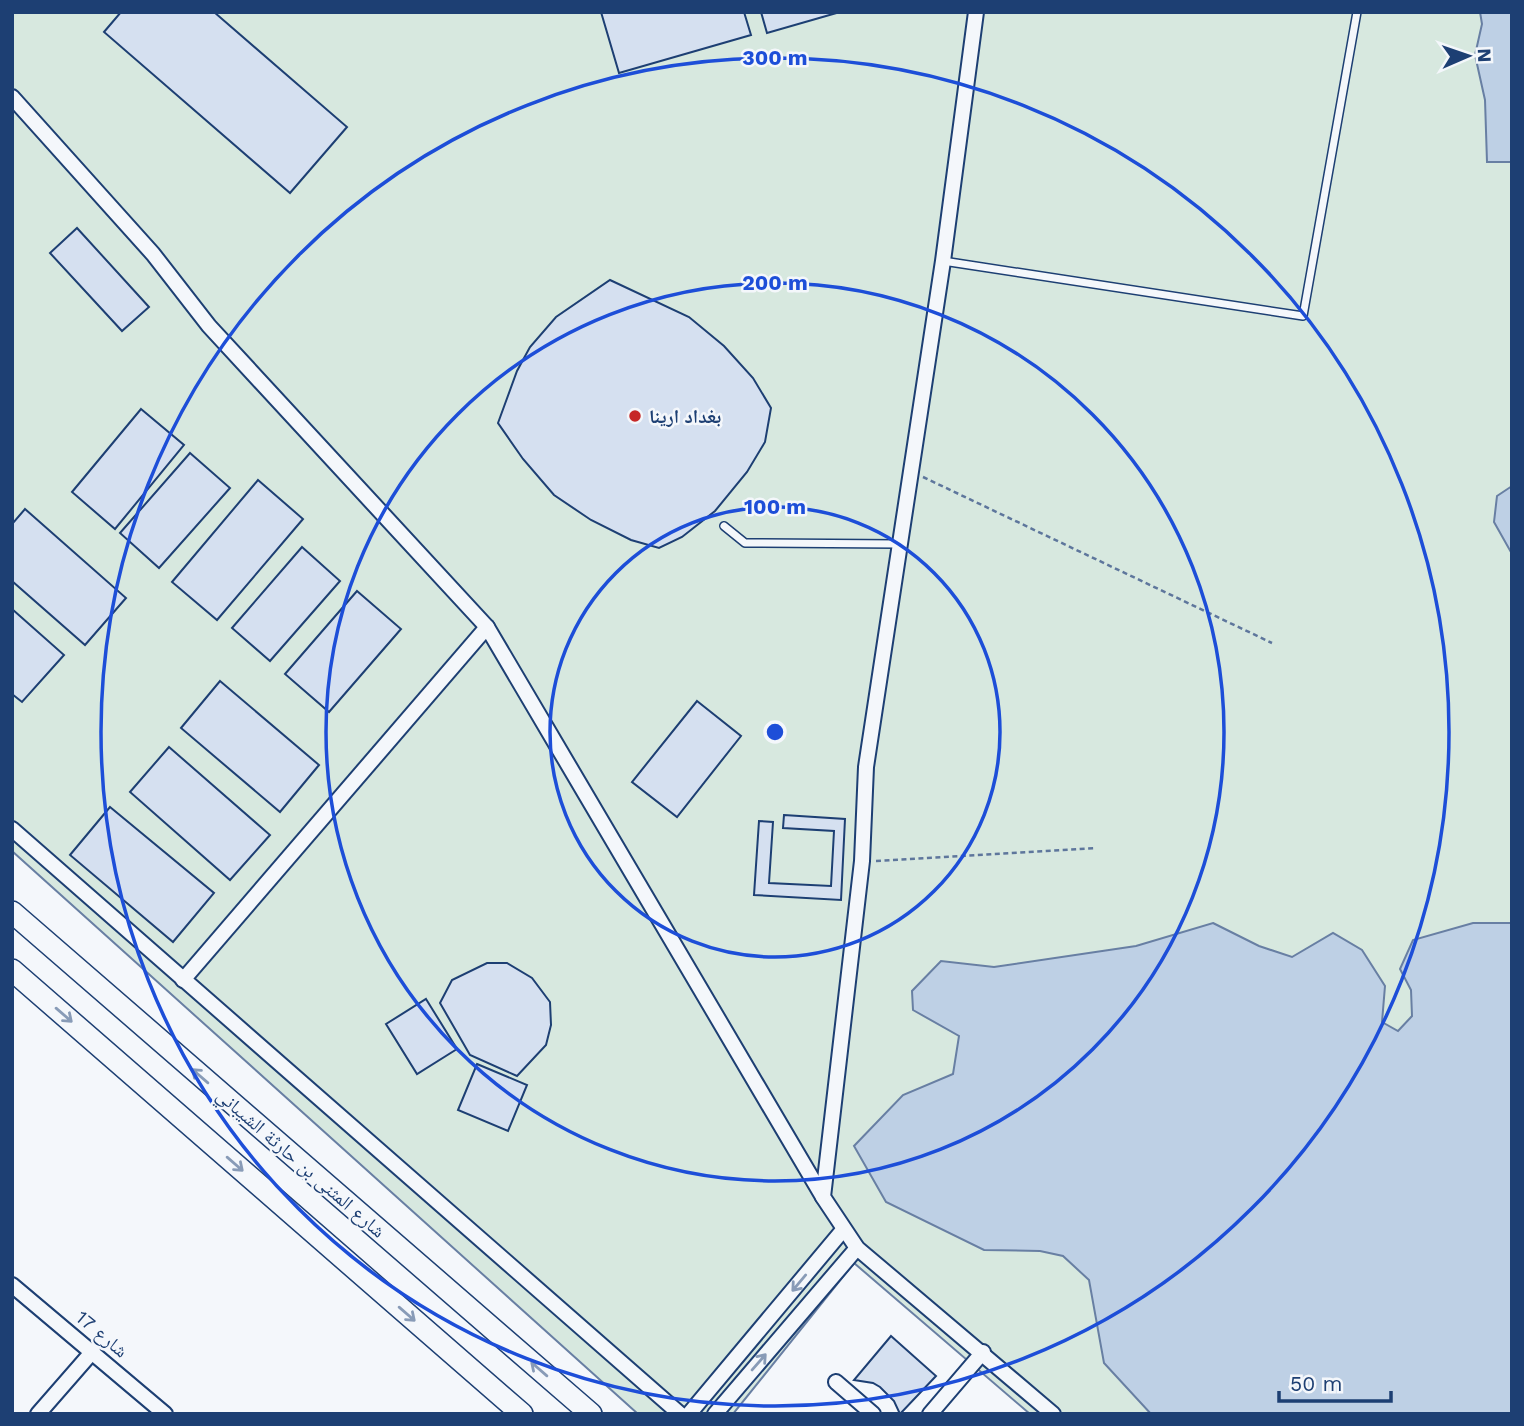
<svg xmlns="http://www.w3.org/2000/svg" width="1524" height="1426" viewBox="0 0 1524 1426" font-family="'Work Sans','Noto Naskh Arabic',sans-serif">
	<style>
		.green { fill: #d7e8df; stroke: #687fa3; stroke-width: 2 }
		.water { fill: #bed0e5; stroke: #687fa3; stroke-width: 2 }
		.building { fill: #d5e0f0; stroke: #1d3f73; stroke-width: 2 }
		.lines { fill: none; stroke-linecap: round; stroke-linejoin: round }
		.service-casing { stroke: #1d3f73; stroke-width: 10 }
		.minor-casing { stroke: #1d3f73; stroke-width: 18 }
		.primary-casing { stroke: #1d3f73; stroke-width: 24 }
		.path { stroke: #5e769c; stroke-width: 2.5; stroke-dasharray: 5 3.5; stroke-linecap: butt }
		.service { stroke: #f4f7fb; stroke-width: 7 }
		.minor { stroke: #f4f7fb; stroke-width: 14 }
		.primary { stroke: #f4f7fb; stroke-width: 21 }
		.oneway { stroke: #889bb7 }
		.ring { fill: none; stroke: #1d4ed8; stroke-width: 3.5 }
		.poi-dot { fill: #c62828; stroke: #f4f7fb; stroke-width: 2.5 }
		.labels { text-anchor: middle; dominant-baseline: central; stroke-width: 5; stroke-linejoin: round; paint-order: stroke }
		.poi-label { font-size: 19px; font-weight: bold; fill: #1d3f73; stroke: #f4f7fb; text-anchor: start }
		.street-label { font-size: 19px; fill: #1d3f73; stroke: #f4f7fb }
		.centre { fill: #1d4ed8; stroke: #f4f7fb; stroke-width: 3.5 }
		.ring-label { font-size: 21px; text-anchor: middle; font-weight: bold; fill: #1d4ed8; stroke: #f4f7fb; stroke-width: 5; stroke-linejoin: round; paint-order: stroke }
	</style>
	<rect width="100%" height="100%" fill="#f4f7fb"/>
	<path class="green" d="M12,12H1512V1414H1030L854,1263L733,1414H638L12,851Z"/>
	<g class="water">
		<path d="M1480,12H1512V162H1487L1485,100L1475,55L1482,24Z"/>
		<path d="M1512,486V554L1494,522L1497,496Z"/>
		<path d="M1213,923L1259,946L1292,957L1333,933L1362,950L1385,986L1382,1022L1398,1031L1412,1016L1411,990L1400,969L1413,940L1473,923H1512V1414H1151L1104,1363L1089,1280L1063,1256L1040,1251L984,1250L886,1202L854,1146L903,1095L953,1074L959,1036L913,1010L912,991L941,961L994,967L1136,946Z"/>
	</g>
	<g class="building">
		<path d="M121,12H214L347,127L290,193L104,32Z"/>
		<path d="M601,12H744L751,35L619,73Z"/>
		<path d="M761,12H840L767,33Z"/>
		<path d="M77,228L149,307L122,331L50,253Z"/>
		<path d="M610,280L689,317L724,346L753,378L771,408L765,442L747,472L715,511L682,537L659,548L631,540L591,520L554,495L523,459L498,423L517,371L530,347L556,317Z"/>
		<path d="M141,409L184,445L115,529L72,492Z"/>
		<path d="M190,453L230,488L159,568L120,533Z"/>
		<path d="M258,480L303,519L217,620L172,582Z"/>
		<path d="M25,509L126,598L85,645L12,581V524Z"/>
		<path d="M302,547L340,581L270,661L232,628Z"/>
		<path d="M357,591L401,629L329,712L285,674Z"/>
		<path d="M12,609L64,655L22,702L12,694Z"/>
		<path d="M220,681L319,765L280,812L181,728Z"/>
		<path d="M697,701L741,736L677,817L632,782Z"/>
		<path d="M169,747L270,835L230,880L130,792Z"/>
		<path d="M110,807L214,893L173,942L70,855Z"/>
		<path d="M784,815L845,819L841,900L754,895L759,821L773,822L769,883L831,886L834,831L783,828Z"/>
		<path d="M487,963H507L532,978L550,1002L551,1025L546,1045L517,1076L470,1055L440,1003L452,980Z"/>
		<path d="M426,999L457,1049L417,1074L386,1024Z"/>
		<path d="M477,1064L527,1085L508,1131L458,1110Z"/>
		<path d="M891,1336L936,1376L900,1414L894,1401L880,1387L873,1383L854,1380Z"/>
	</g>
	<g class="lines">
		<g class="service-casing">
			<g id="service">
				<path d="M943,261L1303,316L1357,12"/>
				<path d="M724,526L745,543L898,544"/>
			</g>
		</g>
		<g class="minor-casing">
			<g id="minor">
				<path d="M976,12L943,261L866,767L862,861L823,1197L857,1248L1053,1414"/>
				<path d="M12,97L153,254L209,326L487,627L823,1197"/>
				<path d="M12,829L680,1414"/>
				<path d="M183,980L487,627"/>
				<path d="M12,1285L165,1414"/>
				<path d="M836,1382L873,1414"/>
				<path d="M38,1414L93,1351"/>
				<path d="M689,1414L843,1230"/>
				<path d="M715,1414L857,1248"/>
				<path d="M930,1414L983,1352"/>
			</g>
		</g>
		<g class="primary-casing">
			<g id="primary">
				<path d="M12,912L591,1414"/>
				<path d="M12,970L522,1414"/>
			</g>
		</g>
		<g class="path">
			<path d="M923,477L1272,643"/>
			<path d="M876,861L1096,848"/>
		</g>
		<use href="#service" class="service"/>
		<use href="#minor" class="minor"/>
		<use href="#primary" class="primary"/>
	</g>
	<defs><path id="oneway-shaft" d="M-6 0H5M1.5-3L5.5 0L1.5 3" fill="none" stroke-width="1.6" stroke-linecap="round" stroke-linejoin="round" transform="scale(1.75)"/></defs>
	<g class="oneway">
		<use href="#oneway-shaft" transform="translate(64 1015) rotate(41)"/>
		<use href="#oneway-shaft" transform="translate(200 1076) rotate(-139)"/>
		<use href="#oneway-shaft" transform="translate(235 1164) rotate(41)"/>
		<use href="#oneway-shaft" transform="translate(799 1283) rotate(130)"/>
		<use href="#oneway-shaft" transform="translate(407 1314) rotate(41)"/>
		<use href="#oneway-shaft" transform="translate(759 1362) rotate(-49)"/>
		<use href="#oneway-shaft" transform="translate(539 1369) rotate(-139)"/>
	</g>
	<g class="ring">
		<circle cx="775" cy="732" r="225"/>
		<circle cx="775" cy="732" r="449"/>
		<circle cx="775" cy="732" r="674"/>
	</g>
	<circle class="poi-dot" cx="635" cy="416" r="7"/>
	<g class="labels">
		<g class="poi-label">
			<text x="649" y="416">بغداد ارينا</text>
		</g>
		<g class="street-label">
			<text transform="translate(301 1163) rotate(41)">شارع المثنى بن حارثة الشيباني</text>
			<text transform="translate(102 1334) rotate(40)">شارع 17</text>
		</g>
	</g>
	<circle cx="775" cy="732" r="10" class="centre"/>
	<g class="ring-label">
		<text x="775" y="65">300 m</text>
		<text x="775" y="290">200 m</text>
		<text x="775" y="514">100 m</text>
	</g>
	<rect width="1524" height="1426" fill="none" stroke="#1d3f73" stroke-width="28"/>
	<g transform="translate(1468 56) rotate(88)" stroke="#f4f7fb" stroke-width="5" paint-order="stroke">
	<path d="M0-5L12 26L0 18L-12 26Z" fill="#1d3f73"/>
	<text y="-10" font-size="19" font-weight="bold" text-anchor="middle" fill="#1d3f73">N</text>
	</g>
	<path d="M1279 1391v10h112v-10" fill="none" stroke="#1d3f73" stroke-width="3.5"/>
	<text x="1290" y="1391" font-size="21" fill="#1d3f73" stroke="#f4f7fb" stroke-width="5" paint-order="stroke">50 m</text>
</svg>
